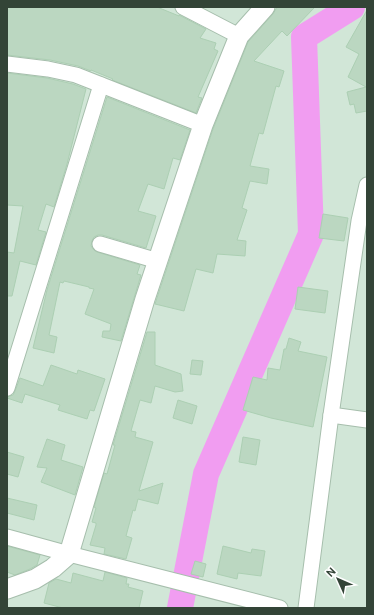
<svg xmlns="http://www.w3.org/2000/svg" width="374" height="615" viewBox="0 0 374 615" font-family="Ubuntu,sans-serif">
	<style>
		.residential { fill: #d1e6d7 }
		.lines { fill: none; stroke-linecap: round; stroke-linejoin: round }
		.river { stroke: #f19df1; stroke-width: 26 }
		.building { fill: #bbd7c1; stroke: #accfb3 }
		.minor-casing { stroke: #a6beac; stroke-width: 17 }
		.tertiary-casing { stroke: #a6beac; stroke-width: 21 }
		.minor { stroke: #fff; stroke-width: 15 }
		.tertiary { stroke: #fff; stroke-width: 19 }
	</style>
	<rect width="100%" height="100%" fill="#e3f2e8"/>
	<rect class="residential" x="7" y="7" width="360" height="601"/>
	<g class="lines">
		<path class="river" d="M180,608L206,474L311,234L304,37L352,7"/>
	</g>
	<g class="building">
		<path d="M7,7H157L179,16V15L204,28L206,29L200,38L216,43L214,49L218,51L198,97L202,98L196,113L112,80L113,79L91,70V71L78,66L50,60L7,55Z"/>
		<path d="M277,7H315L287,36L282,31L254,61L284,71L279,87L276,86L263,134L259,133L250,166L269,169L267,184L250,181L242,208L247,210L237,240L246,241L245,256L217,254L213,273L196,269L184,311L155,304L213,129L248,42L273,14Z"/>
		<path d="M367,10V111L356,113L354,104L350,105L347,92L366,87L348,77L359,54L346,47Z"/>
		<path d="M7,73L47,78L73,84L86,89L67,164L54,207L46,204L38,230L46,232L36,265L20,261L12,296H7V252L14,253L23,206L7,205Z"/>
		<path d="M107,97L190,130L180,160L173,158L164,189L148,184L138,211L156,216L146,248L102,235H98L94,237L92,241L91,246L94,250L97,252L140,265L137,274L141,275L121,341L102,337L103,331H110L111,324L85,314L94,289L89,288V287L64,281L63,283L60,282L49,335L57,337L54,353L33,348L47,290Z"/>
		<path d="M323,214L348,218L344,241L319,238Z"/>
		<path d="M298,287L328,291L325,313L295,309Z"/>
		<path d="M147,332H155V365L181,374L183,391L175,392L155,386L151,403L140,400L131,431L136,432L135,437L153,442L139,491L163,483L158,504L138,499L135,511L133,510L126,536L132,538L126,559L104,554L105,548L90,545L96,525V523L92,522L96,508L94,507L104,473L107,474L115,445H113Z"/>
		<path d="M289,338L301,342L298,351L327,357L313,427L271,418L243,410L253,377L267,380L268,368L280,370L284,349H286Z"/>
		<path d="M192,360L203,361L201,375L190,374Z"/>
		<path d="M51,365L77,374L78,370L105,379L94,411L90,410L87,419L58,410L60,405L25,394L22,403L7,398V397L13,395L15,391L20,378L43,386Z"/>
		<path d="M178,400L197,406L192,424L173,418Z"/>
		<path d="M243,437L260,440L256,465L239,462Z"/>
		<path d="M47,439L65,445L61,460L83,467L75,495L41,482L47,468L37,467Z"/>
		<path d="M7,452L24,457L18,477L7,474Z"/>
		<path d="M7,498L37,505L34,520L7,513Z"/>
		<path d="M7,546L40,555L37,565L30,569L15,575L7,572Z"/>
		<path d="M223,546L251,553L252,549L265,551L261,576L238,573L237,579L217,574Z"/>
		<path d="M195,561L206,564L203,577L191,574Z"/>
		<path d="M105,572L127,578L126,584H129L128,587L143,591L139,608H63L44,603L49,583L56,579L71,583L73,573L103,581Z"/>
	</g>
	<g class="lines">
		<g class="minor-casing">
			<g id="minor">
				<path d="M183,7L239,36"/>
				<path d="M7,64L48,69L76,75L203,125"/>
				<path d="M100,244L158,261"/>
				<path d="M7,388L101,85"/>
				<path d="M331,415L367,420"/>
				<path d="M7,537L69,554L280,608"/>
				<path d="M306,608L331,415L359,221L367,185"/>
			</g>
		</g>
		<g class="tertiary-casing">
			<path id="tertiary" d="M7,589L35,579L53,568L69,554L145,299L203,125L239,36L265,7"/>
		</g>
		<use href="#minor" class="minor"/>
		<use href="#tertiary" class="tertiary"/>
	</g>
	<rect width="374" height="615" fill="none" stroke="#334437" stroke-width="16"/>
	<g transform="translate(338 579) rotate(315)" stroke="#ffffff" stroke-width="3" paint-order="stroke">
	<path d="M0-3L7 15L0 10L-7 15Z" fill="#334437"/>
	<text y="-6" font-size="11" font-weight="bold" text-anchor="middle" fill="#334437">N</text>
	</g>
</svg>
